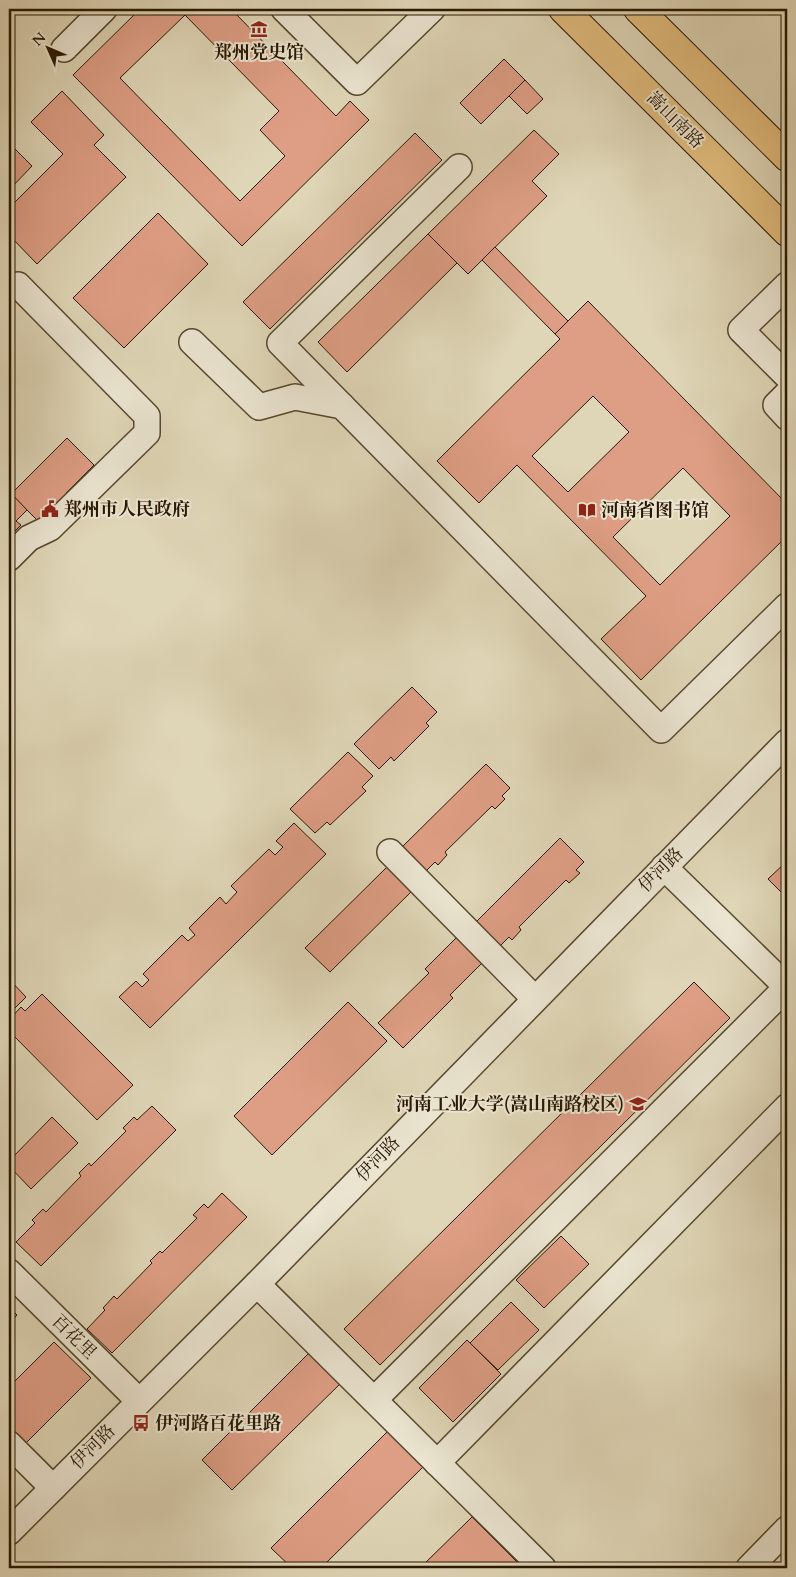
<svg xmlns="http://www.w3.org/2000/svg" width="796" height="1577" viewBox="0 0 796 1577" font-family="Cardo,'Noto Serif SC',serif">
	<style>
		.building { fill: #de9e85; stroke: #291800; fill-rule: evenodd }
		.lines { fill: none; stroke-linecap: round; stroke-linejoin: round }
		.minor-casing { stroke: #56482e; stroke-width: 28 }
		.major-casing { stroke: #291800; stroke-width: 30 }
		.minor { stroke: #eae4d0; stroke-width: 25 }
		.major { stroke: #e0bb7c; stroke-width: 28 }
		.labels { text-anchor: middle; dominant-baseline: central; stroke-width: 4; stroke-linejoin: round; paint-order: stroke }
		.poi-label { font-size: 18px; font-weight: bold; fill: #291800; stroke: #eae4d0; text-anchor: start }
		.street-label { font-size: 18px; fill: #291800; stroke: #eae4d0 }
	</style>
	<rect width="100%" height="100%" fill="#dfd6b7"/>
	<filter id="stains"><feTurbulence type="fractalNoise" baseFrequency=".004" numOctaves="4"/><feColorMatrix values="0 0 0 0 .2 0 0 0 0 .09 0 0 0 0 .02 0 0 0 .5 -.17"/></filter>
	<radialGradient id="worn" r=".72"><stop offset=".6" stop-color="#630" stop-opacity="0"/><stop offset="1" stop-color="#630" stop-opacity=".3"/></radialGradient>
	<g class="building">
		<path d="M140,9H231L336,116L350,101L369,120L242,246L73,75ZM185,15L279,111L260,130L285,156L240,201L120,78Z"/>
		<path d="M504,59L525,80L481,124L460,103Z"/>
		<path d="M525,80L543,99L527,114L509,96Z"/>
		<path d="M62,91L104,135L94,145L126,177L37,264L9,235V208L63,154L31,122Z"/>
		<path d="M534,130L559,154L532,181L547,196L468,274L428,234Z"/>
		<path d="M415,133L442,160L270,329L243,302Z"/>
		<path d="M9,143L32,166L9,190Z"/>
		<path d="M158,213L208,264L124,348L73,298Z"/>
		<path d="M428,234L457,263L347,372L318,342Z"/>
		<path d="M495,247L568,321L555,334L482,260Z"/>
		<path d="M588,301L787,504V536L641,680L601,639L646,596L517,465L479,503L437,461L560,339L555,334ZM593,396L629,432L568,492L532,456ZM683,468L730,516L660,585L613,537Z"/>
		<path d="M67,438L94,465L66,493L69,496L50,516L46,513L38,521L11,494Z"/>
		<path d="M9,491L27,510L16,521L21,525L9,537Z"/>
		<path d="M412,687L437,712L426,723L429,726L394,761L391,757L379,769L354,744Z"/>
		<path d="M348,752L373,776L362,787L366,791L330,825L327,822L315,833L290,809Z"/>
		<path d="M486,764L510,788L502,796L505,799L495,809L492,806L445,852L447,855L438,865L435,862L423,874L399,850Z"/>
		<path d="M294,823L326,854L150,1028L119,997L136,981L142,987L149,980L143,974L182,935L188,941L195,935L189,928L220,897L226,904L237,892L231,886L269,849L275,855L283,847L276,841Z"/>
		<path d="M560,838L584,862L576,870L580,873L569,883L566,880L519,927L521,930L512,940L509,937L498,948L474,924Z"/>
		<path d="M787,861V898L768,879Z"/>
		<path d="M389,865L413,890L330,972L305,948Z"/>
		<path d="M461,933L486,959L450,995L453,998L403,1048L378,1023L429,973L425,969Z"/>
		<path d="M9,979L26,997L9,1014Z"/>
		<path d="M694,982L730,1018L380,1365L344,1329Z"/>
		<path d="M42,994L133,1085L97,1120L9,1031V1020L21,1007L25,1011Z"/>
		<path d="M348,1002L387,1041L272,1155L234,1116Z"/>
		<path d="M152,1106L176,1130L41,1266L16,1242L35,1223L32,1220L43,1209L46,1212L81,1176L79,1173L89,1163L91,1166L126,1131L123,1128L134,1117L137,1120Z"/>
		<path d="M52,1117L78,1143L31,1189L9,1166V1161Z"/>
		<path d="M222,1193L247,1217L112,1353L87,1329L105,1310L103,1308L114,1296L117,1299L152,1263L150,1261L160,1251L162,1253L197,1218L193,1215L204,1204L208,1208Z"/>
		<path d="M561,1236L589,1264L544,1308L516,1280Z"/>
		<path d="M511,1302L539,1330L498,1370L470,1343Z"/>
		<path d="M9,1307L17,1315L9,1324Z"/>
		<path d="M467,1340L501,1374L453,1422L419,1388Z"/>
		<path d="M54,1342L91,1378L9,1460V1387Z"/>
		<path d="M312,1350L343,1381L232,1490L202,1460Z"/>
		<path d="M391,1428L426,1464L321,1568H292L271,1548Z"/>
		<path d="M472,1517L520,1565L516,1568H420Z"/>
	</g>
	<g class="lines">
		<g class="minor-casing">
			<g id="minor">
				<path d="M284,9L357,82L432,9"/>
				<path d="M64,49L104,9"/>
				<path d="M459,167L280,343L661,730L787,606"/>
				<path d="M787,285L741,330L787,376"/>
				<path d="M192,342L259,407L295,397L342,406"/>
				<path d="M787,394L776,405L787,417"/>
				<path d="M9,558L29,538L50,528L147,433V416L18,285"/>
				<path d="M390,852L535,999"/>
				<path d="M664,867L787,987"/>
				<path d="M9,1272L139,1401"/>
				<path d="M257,1284L543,1568"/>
				<path d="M374,1400L787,987"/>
				<path d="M9,1444L53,1488"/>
				<path d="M437,1463L787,1107"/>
				<path d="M9,1532L257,1284L787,742"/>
				<path d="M749,1568L787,1529"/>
			</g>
		</g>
		<g class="major-casing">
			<g id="major">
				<path d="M563,9L787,232"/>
				<path d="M638,9L787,157"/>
			</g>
		</g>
		<use href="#minor" class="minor"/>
		<use href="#major" class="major"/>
	</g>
	<defs>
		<g id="museum-bare" transform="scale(1.35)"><path d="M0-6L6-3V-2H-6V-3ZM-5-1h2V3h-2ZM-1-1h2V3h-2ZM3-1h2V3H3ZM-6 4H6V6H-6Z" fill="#8f2418" stroke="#eae4d0" stroke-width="2.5" paint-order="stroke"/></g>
		<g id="civic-bare" transform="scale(1.35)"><path d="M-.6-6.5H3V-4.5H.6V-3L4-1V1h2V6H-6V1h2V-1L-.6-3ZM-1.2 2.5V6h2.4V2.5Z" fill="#8f2418" stroke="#eae4d0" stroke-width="2.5" paint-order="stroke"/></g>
		<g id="library-bare" transform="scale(1.35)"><path d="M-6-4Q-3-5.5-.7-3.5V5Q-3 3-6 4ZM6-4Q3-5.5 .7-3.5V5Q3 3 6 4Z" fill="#8f2418" stroke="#eae4d0" stroke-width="2.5" paint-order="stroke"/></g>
		<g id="university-bare" transform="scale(1.35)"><path d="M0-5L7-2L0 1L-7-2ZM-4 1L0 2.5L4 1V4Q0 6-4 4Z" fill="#8f2418" stroke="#eae4d0" stroke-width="2.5" paint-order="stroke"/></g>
		<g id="bus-bare" transform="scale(1.35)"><path d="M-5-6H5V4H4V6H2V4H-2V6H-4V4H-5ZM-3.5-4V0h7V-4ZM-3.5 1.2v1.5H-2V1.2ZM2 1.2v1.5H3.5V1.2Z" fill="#8f2418" stroke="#eae4d0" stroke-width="2.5" paint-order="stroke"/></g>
	</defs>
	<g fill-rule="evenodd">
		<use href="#museum-bare" x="259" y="29"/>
		<use href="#civic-bare" x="50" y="509"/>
		<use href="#library-bare" x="587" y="510"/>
		<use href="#university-bare" x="638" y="1104"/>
		<use href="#bus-bare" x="141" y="1423"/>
	</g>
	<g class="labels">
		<g class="poi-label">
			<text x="259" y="52" text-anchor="middle">郑州党史馆</text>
			<text x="64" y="509">郑州市人民政府</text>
			<text x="601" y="510">河南省图书馆</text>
			<text x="624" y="1104" text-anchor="end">河南工业大学(嵩山南路校区)</text>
			<text x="155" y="1423">伊河路百花里路</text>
		</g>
		<g class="street-label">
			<text transform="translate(675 120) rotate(45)">嵩山南路</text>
			<text transform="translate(661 870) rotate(-45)">伊河路</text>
			<text transform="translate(378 1159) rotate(-46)">伊河路</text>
			<text transform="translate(74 1337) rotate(45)">百花里</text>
			<text transform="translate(93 1447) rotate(-45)">伊河路</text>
		</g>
	</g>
	<rect width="796" height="1577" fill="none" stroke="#dfd6b7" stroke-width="30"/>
	<rect x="10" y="10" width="776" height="1557" fill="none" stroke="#291800" stroke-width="2.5"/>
	<rect x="15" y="15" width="766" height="1547" fill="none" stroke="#291800"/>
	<g transform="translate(48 48) rotate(315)" stroke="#eae4d0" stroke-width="4" paint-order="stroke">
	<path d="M0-4L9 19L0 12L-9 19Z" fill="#291800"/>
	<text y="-8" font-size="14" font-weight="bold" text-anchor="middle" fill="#291800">N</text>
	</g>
	<rect width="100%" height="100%" filter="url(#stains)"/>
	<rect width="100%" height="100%" fill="url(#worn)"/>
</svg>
